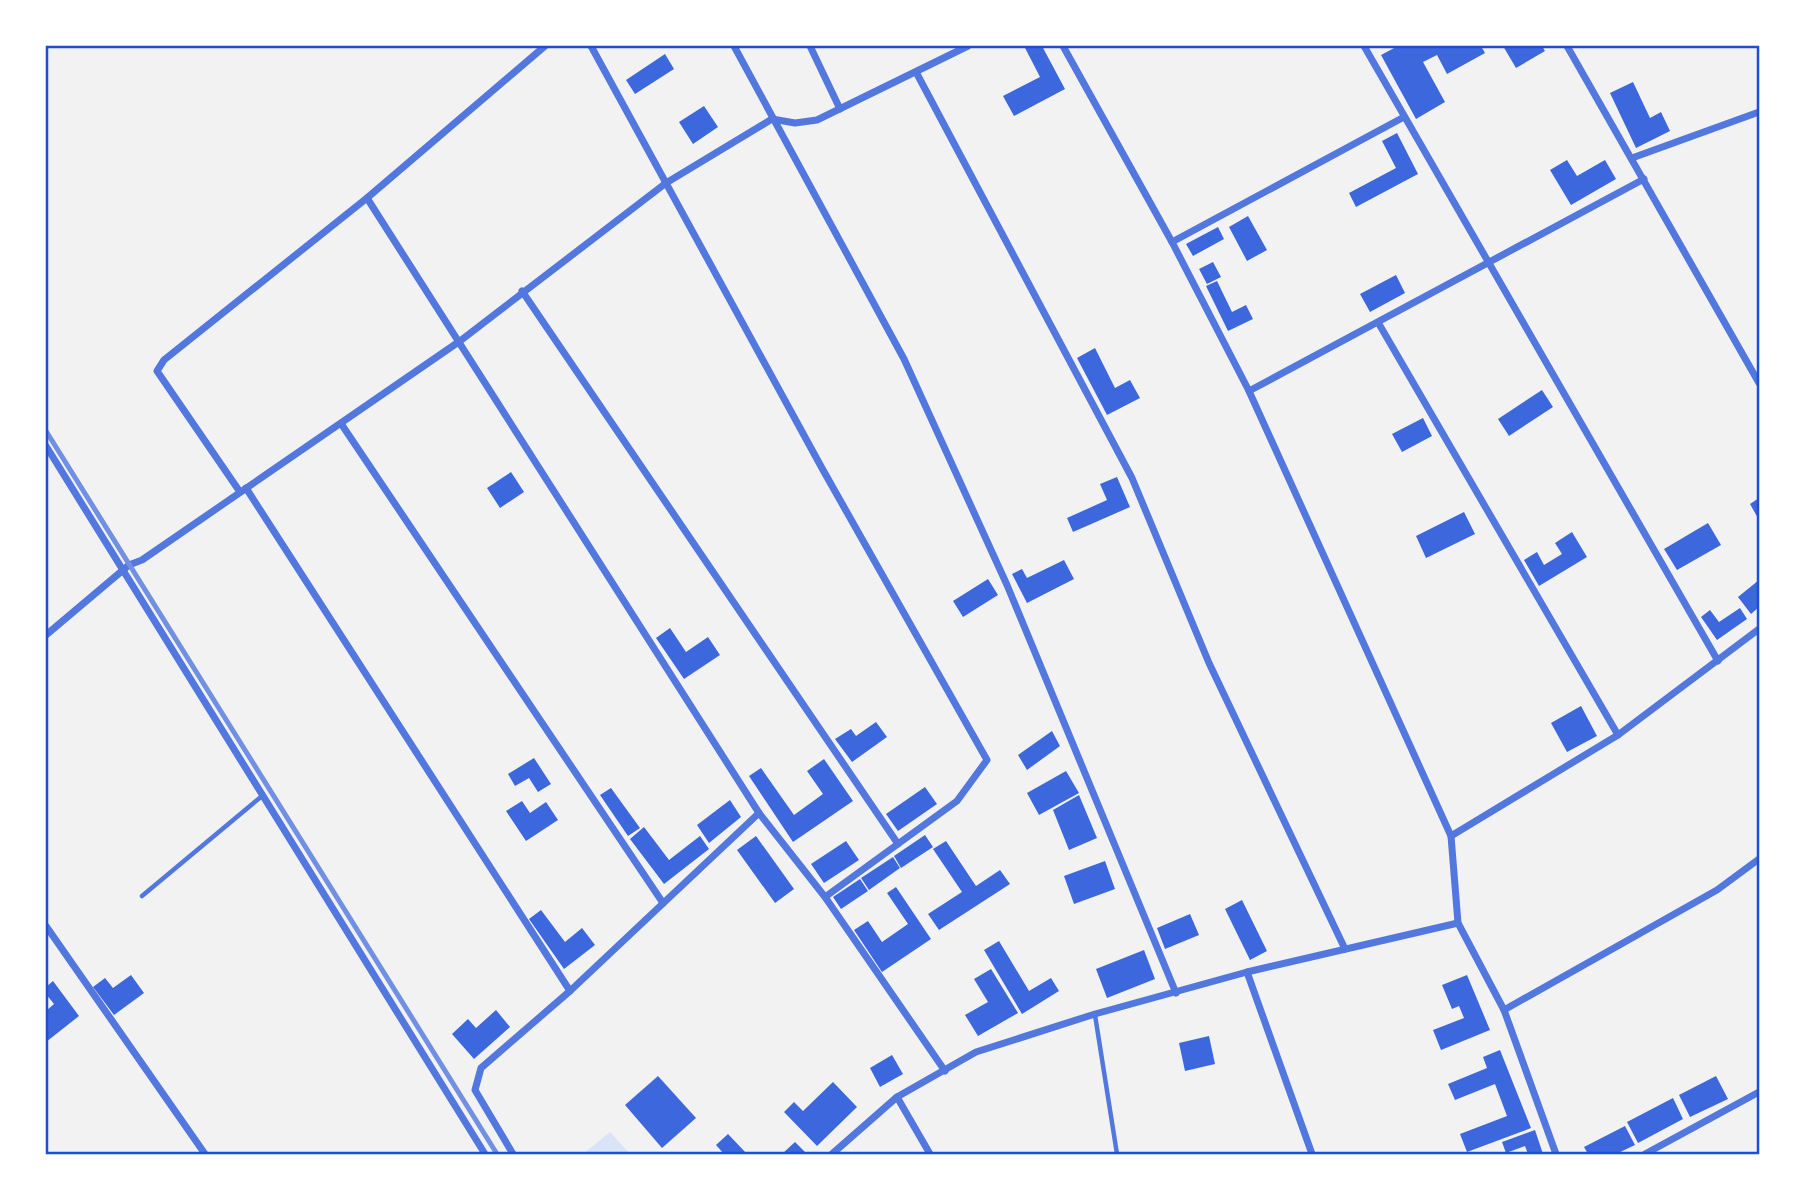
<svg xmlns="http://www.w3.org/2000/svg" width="1805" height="1200" viewBox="0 0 1805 1200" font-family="Commissioner,sans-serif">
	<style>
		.green { fill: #dbe4f7 }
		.building { fill: #3d67dc }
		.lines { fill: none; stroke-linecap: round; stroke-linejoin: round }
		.service { stroke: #5277de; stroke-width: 4.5 }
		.minor { stroke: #5277de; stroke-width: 7 }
		.rail { stroke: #7290e2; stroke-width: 5 }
		.neatline { fill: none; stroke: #1d4ed8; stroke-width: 2.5 }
	</style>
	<rect width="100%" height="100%" fill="#f2f2f2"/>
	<path class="green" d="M610,1132L630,1154H583Z"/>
	<g class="building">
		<path d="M1024,46H1042L1065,89L1014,116L1003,96L1040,77Z"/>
		<path d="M1398,46H1481L1485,53L1447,74L1437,55L1423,62L1445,102L1416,119L1381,55Z"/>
		<path d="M1503,46H1542L1545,51L1516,68Z"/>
		<path d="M665,54L674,69L635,94L626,80Z"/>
		<path d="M1633,82L1650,118L1661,112L1670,131L1636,148L1610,93Z"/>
		<path d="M704,106L718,127L693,144L679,122Z"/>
		<path d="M1397,133L1418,174L1356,207L1349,193L1396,168L1382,141Z"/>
		<path d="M1567,160L1577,176L1605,160L1616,179L1571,205L1550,170Z"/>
		<path d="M1248,216L1267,250L1247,261L1229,227Z"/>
		<path d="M1218,227L1224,239L1193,256L1186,244Z"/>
		<path d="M1213,262L1221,277L1207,284L1199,269Z"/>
		<path d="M1396,275L1405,293L1370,312L1360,294Z"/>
		<path d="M1217,281L1232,312L1246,305L1253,319L1228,331L1206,286Z"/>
		<path d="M1095,348L1115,388L1130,380L1140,398L1107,415L1077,358Z"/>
		<path d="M1542,390L1553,407L1509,436L1498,419Z"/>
		<path d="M1423,418L1432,436L1402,452L1392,434Z"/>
		<path d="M511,472L524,492L500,508L487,488Z"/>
		<path d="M1117,477L1130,507L1073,532L1067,518L1107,500L1100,484Z"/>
		<path d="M1759,498V520L1750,504Z"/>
		<path d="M1464,512L1475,534L1426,558L1416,536Z"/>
		<path d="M1708,523L1721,545L1677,570L1664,549Z"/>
		<path d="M1572,532L1587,557L1539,586L1524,560L1537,552L1544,565L1562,554L1555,543Z"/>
		<path d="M1064,560L1074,579L1027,603L1012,574L1022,569L1027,578Z"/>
		<path d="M988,579L998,595L963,617L953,601Z"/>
		<path d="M1759,580V607L1751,614L1738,597Z"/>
		<path d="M1740,608L1747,619L1717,640L1701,617L1710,610L1719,622Z"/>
		<path d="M670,628L686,652L708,637L720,655L684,679L656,638Z"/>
		<path d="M1581,706L1597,736L1567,752L1551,723Z"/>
		<path d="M876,722L887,737L852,762L835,739L851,729L856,736Z"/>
		<path d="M1052,731L1060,746L1027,770L1018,755Z"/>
		<path d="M534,758L551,784L538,792L529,778L515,786L508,774Z"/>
		<path d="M824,759L853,801L793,842L749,776L761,768L794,815L823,794L807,771Z"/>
		<path d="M1066,771L1079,793L1039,815L1027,793Z"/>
		<path d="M925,787L937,804L898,831L886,814Z"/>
		<path d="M611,788L640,828L628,836L600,795Z"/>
		<path d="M1079,795L1097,838L1069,850L1053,810Z"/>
		<path d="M730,800L741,817L709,843L697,825Z"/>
		<path d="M522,801L530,813L546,802L558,820L526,841L506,811Z"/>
		<path d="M644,827L669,860L700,836L709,849L664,884L630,839Z"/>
		<path d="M925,835L933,847L901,868L894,856Z"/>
		<path d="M756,836L794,889L775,903L737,850Z"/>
		<path d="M846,841L859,860L824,883L811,864Z"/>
		<path d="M946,841L976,886L1000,870L1010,884L939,930L928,914L962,892L933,849Z"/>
		<path d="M893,857L900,868L869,890L861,878Z"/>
		<path d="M1105,861L1115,889L1074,904L1064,876Z"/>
		<path d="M860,879L868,891L841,909L833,897Z"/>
		<path d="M896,887L931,939L882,972L854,930L868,921L882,942L908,924L887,893Z"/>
		<path d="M1242,900L1267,951L1250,960L1225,909Z"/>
		<path d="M541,910L565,942L582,928L595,945L564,969L529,919Z"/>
		<path d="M1190,914L1199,935L1165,949L1157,928Z"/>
		<path d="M999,941L1029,991L1051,978L1059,991L1022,1014L984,950Z"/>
		<path d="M1144,950L1155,979L1107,998L1096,969Z"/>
		<path d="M991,969L1018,1013L978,1036L965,1015L988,1002L974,979Z"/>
		<path d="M131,975L144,993L114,1015L93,987L105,978L113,988Z"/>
		<path d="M1467,975L1490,1030L1441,1050L1433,1030L1464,1018L1459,1006L1452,1009L1442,985Z"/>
		<path d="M53,981L79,1016L46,1042V1011L54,1004L46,994V987Z"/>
		<path d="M496,1010L510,1027L474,1059L452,1034L468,1019L476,1028Z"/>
		<path d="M1209,1036L1215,1064L1185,1071L1179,1043Z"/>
		<path d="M1500,1050L1531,1128L1467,1152L1460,1134L1507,1116L1495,1084L1455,1100L1448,1084L1487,1068L1483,1057Z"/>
		<path d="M892,1055L903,1074L880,1087L870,1068Z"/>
		<path d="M658,1076L696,1118L662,1148L625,1105Z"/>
		<path d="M1716,1076L1728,1099L1690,1117L1679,1095Z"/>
		<path d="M833,1082L857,1107L817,1146L784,1112L794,1102L803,1111Z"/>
		<path d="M1673,1098L1683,1119L1638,1143L1627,1122Z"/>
		<path d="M1625,1126L1635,1145L1616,1154H1588L1584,1147Z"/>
		<path d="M1535,1130L1543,1154H1528L1525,1146L1506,1153L1502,1142Z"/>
		<path d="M728,1134L747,1154H724L716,1145Z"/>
		<path d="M795,1142L807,1154H782Z"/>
	</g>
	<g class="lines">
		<g class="service">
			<path d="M142,896L262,796"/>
			<path d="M1095,1015L1117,1154"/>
		</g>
		<g class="minor">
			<path d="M591,46L823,470L987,760L957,801L825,897"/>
			<path d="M734,46L904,359L1007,585L1176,993"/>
			<path d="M810,46L840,109"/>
			<path d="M1063,46L1172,242L1249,391L1451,836L1458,923L1504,1010L1556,1154"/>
			<path d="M1364,46L1718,661"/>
			<path d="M1567,46L1759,383"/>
			<path d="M916,72L1132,478L1209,663L1345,949"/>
			<path d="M1632,158L1759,112"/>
			<path d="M367,198L759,813L825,897L945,1071"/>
			<path d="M1172,242L1404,117"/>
			<path d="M522,291L898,844"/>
			<path d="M1379,324L1618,735"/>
			<path d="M1249,391L1644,179"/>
			<path d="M342,425L663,903"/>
			<path d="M46,446L485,1154"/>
			<path d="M246,488L570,991"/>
			<path d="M240,492L157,371L164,360L367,198L545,46"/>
			<path d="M46,635L129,565L142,560L460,341L666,183L772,119L795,123L817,120L968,46"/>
			<path d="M1451,836L1618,735L1759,629"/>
			<path d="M46,926L205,1154"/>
			<path d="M1247,972L1312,1154"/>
			<path d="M1504,1010L1717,890L1759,859"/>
			<path d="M897,1097L930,1154"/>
			<path d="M513,1154L475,1090L481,1068L570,991L759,813"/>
			<path d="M832,1154L897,1097L976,1052L1095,1014L1247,972L1458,923"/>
			<path d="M1645,1154L1759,1092"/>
		</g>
		<path class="rail" d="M46,431L497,1154"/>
	</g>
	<rect width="1805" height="1200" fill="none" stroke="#ffffff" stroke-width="94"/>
	<rect x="47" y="47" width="1711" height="1106" class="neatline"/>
</svg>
